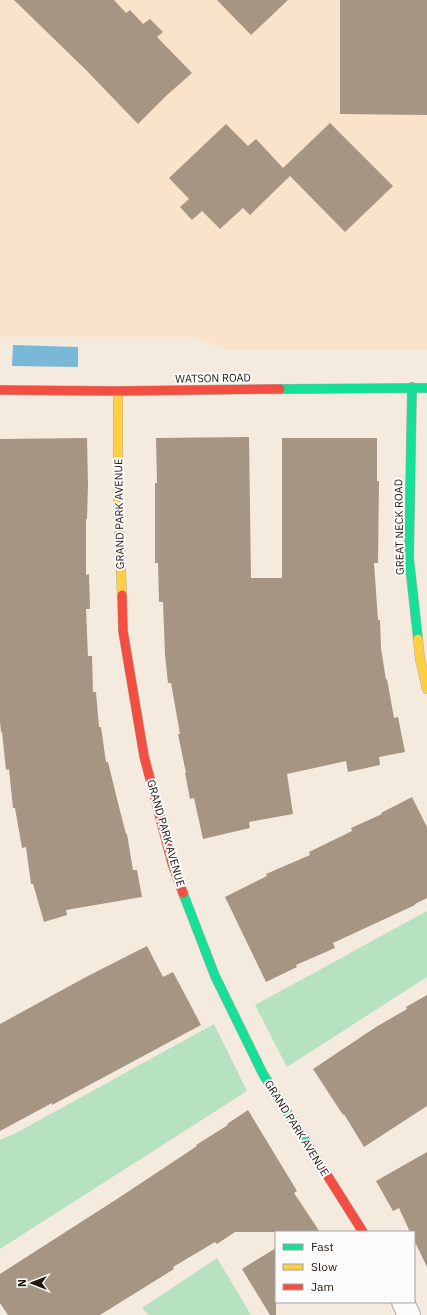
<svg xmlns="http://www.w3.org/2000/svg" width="427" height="1315" viewBox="0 0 427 1315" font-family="'IBM Plex Sans',sans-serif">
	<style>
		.built { fill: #f9e3cb }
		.green { fill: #b7e2c2 }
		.water { fill: #7ab8d8 }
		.building { fill: #a79583 }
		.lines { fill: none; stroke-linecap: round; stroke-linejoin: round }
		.street-casing { stroke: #b3aaa0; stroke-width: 24 }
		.fast-casing { stroke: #b3aaa0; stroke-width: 10 }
		.slow-casing { stroke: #b3aaa0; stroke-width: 10 }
		.jam-casing { stroke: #b3aaa0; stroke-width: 10 }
		.street { stroke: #fefcfa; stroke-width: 22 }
		.fast { stroke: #16e098; stroke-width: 9 }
		.slow { stroke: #ffcf43; stroke-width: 9 }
		.jam { stroke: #f24e42; stroke-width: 9 }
		.labels { text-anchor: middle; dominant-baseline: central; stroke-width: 4; stroke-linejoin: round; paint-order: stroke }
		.street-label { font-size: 11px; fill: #23190f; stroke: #fbfbfb }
	</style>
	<rect width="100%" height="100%" fill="#f5eade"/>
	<path class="built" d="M0,0H427V350H228L194,337H0Z"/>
	<g class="green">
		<path d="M427,911V977L287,1067L255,1005Z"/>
		<path d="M214,1024L247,1091L0,1249V1140L16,1133Z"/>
		<path d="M217,1258L251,1315H149L142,1308Z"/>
	</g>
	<path class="water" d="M13,345L78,347V367L12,366Z"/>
	<g class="building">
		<path d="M14,0H114L126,13L130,10L143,24L150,19L163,32L157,37L192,73L167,95L138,124L86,70Z"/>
		<path d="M217,0H288L251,35Z"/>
		<path d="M340,0H427V115L340,114Z"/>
		<path d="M330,123L393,186L345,232L290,176L250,215L243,208L220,229L202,211L192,220L180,207L189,199L169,178L226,124L248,146L256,139L283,168Z"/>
		<path d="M249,437L251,578H282V438H377V481H379L378,563H374L378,620H380L381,648L386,680L387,679L394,718L398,717L405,752L379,757L380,765L348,772L346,761L287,774L293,814L249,822L250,828L203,839L194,798L190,799L185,773H186L178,734H180L171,683H168L165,655L163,602H159L158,563H155V483H157L156,438Z"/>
		<path d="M87,438L88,484L87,519H86V575L89,574L90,609H86L88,656H92L93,692H96L99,727H101L106,762H108L117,799L126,834H127L133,870H137L142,897L66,910L67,915L44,922L33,884H31L26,847L22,848L15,808H13L9,769L6,770L2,732H1L0,721V439Z"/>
		<path d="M412,797L427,827V898L415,904V905L333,943L335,948L296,965L297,967L266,982L225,897L267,876L266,874L310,855L309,852L352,831L351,828L382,814L381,813Z"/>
		<path d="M147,946L163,977L173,972L201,1025L52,1105V1103L0,1131V1024L86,977Z"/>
		<path d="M427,995V1106L364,1147L344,1114L343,1115L313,1069L376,1027L407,1009L406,1007Z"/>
		<path d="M248,1110L297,1191L294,1193L320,1232H235L217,1244L215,1242L173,1267L174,1269L100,1315H8L0,1303V1274L117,1199L197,1146L196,1145L228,1125L227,1124Z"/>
		<path d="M427,1152V1267L414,1240V1232H410L399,1208L393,1211L376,1181Z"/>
		<path d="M276,1248V1315H270L242,1269Z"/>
	</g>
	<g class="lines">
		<g class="street-casing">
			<path id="street" d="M403,1302L409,1315"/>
		</g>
		<g class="fast-casing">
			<g id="fast">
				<path d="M412,387L409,558L418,639"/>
				<path d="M280,389L427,388"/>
				<path d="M183,893L215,976L263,1074L310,1148"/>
			</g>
		</g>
		<g class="slow-casing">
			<g id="slow">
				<path d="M118,391V499L122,595"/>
				<path d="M418,639L420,659L427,689"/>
			</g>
		</g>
		<g class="jam-casing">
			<g id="jam">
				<path d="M0,390L118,391L280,389"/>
				<path d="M122,595L123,631L144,756L172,863L183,893"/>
				<path d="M310,1148L363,1232"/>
			</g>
		</g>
		<use href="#street" class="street"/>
		<use href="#fast" class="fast"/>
		<use href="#slow" class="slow"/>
		<use href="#jam" class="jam"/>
	</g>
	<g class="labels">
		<g class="street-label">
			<text transform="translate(213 378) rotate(-1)">WATSON ROAD</text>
			<text transform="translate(119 514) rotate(-91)">GRAND PARK AVENUE</text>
			<text transform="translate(399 527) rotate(-91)">GREAT NECK ROAD</text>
			<text transform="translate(166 833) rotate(74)">GRAND PARK AVENUE</text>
			<text transform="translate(297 1128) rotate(58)">GRAND PARK AVENUE</text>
		</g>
	</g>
	<rect x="275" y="1231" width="140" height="72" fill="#fbfbfb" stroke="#a5a19d"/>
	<rect x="283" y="1244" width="20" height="6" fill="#16e098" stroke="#a5a19d"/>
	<text x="311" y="1251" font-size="12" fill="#23190f">Fast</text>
	<rect x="283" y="1264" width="20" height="6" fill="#ffcf43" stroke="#a5a19d"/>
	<text x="311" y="1271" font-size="12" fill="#23190f">Slow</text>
	<rect x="283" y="1284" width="20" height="6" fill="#f24e42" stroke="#a5a19d"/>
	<text x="311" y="1291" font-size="12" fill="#23190f">Jam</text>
	<g transform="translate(32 1283) rotate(270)" stroke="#fbfbfb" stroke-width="3" paint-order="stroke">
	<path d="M0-3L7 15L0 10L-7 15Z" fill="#23190f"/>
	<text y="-6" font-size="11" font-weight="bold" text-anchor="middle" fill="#23190f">N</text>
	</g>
</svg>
